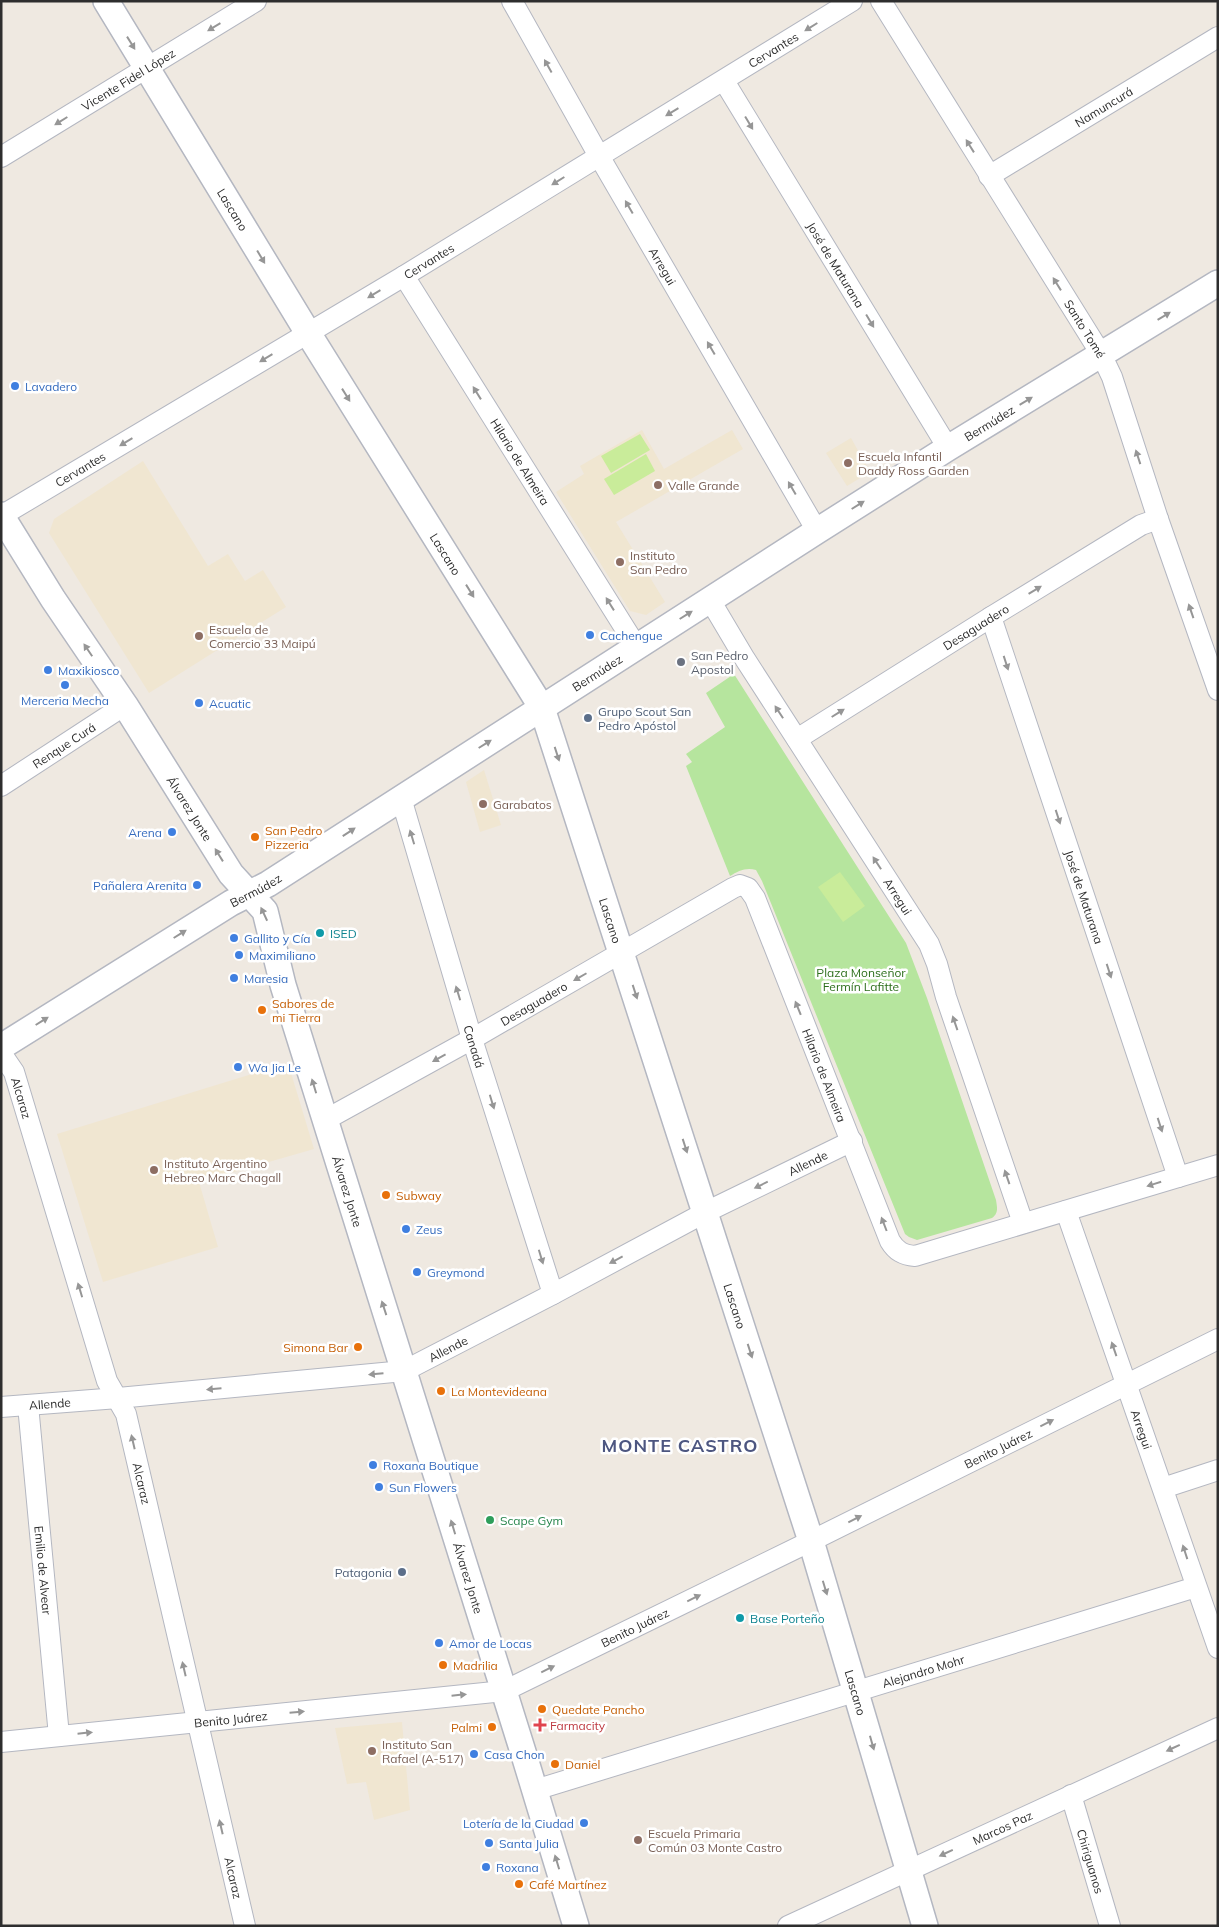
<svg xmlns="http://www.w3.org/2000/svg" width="1219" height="1927" viewBox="0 0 1219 1927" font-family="Mulish,sans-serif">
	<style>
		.education { fill: #f0e6d1 }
		.green { fill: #b6e59e }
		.pitch { fill: #c9ec9a }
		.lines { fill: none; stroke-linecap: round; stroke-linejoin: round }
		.minor-casing { stroke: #b4b7c1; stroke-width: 22 }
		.tertiary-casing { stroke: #b4b7c1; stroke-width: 28 }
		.minor { stroke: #fff; stroke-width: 20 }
		.tertiary { stroke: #fff; stroke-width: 25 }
		.oneway { fill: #969696 }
		.shop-dot { fill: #3f7fe0; stroke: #fff; stroke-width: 2 }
		.education-dot { fill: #8d6e63; stroke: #fff; stroke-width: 2 }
		.worship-dot { fill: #6b7280; stroke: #fff; stroke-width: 2 }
		.service-dot { fill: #5c6f8a; stroke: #fff; stroke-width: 2 }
		.food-dot { fill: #e8710a; stroke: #fff; stroke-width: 2 }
		.culture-dot { fill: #0f9aa8; stroke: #fff; stroke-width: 2 }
		.leisure-dot { fill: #2e9e5b; stroke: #fff; stroke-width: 2 }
		.health-dot { fill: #e0444e; stroke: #fff; stroke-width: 2 }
		.labels { text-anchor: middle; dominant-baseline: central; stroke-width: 5; stroke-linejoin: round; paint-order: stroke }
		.street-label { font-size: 12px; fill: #2e2e2e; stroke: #fff }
		.shop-label { font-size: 12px; fill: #366cbe; stroke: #fff; text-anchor: start }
		.education-label { font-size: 12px; fill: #785e54; stroke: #fff; text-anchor: start }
		.worship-label { font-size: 12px; fill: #5b616d; stroke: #fff; text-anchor: start }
		.service-label { font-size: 12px; fill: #4e5e75; stroke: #fff; text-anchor: start }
		.food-label { font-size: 12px; fill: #c56008; stroke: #fff; text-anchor: start }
		.culture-label { font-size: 12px; fill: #0d838f; stroke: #fff; text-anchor: start }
		.park-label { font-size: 12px; fill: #2c6e1b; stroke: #fff }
		.leisure-label { font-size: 12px; fill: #27864d; stroke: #fff; text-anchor: start }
		.health-label { font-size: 12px; fill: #be3a42; stroke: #fff; text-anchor: start }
		.district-label { font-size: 18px; font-weight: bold; letter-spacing: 1px; fill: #4d5680; stroke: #fff }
	</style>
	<rect width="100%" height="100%" fill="#efe9e1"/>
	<g class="education">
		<path d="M642,430L664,469L732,430L743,449L616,522L665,602L646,615L630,611L556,492L584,474L580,466Z"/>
		<path d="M851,438L870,472L847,486L826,453Z"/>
		<path d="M143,461L208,566L228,554L245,581L263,570L286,607L149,693L49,533L54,519Z"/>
		<path d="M484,770L501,825L480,832L466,782Z"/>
		<path d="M288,1063L314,1149L199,1182L218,1247L103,1282L57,1134Z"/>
		<path d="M402,1722L410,1810L374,1820L366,1782L347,1784L335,1728Z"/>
	</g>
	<path class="green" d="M734,674L906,943L927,998L996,1200C997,1207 999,1213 992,1218L917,1240L909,1237L905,1234L762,881L756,870C746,867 738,871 730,876L686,766L692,762L686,754L725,727L706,693Z"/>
	<g class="pitch">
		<path d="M640,434L650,450L611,473L601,456Z"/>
		<path d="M646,454L655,471L614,495L604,479Z"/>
		<path d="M840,872L865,906L843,922L818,887Z"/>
	</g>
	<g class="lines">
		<g class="minor-casing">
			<g id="minor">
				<path id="s1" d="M512,1L599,156L817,531"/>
				<path id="s2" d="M881,1L1101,354L1112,377L1158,519L1218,690"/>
				<path id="s3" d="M724,81L948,448"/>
				<path id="s4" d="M1,157L256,1"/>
				<path id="s5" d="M989,176L1218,37"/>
				<path id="s6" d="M404,276L636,646"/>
				<path id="s7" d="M1,516L404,276L852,1"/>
				<path id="s8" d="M710,600L745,659L929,944L937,964L946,997L1023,1223"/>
				<path id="s9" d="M991,617L1178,1177"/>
				<path id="s10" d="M797,739L991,617L1141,525L1158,519"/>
				<path id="s11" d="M1,786L125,705"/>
				<path id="s12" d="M401,798L472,1039L553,1294"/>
				<path id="s13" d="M1,1053L14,1072L107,1381L126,1414L245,1926"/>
				<path id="s14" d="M325,1120L472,1039L733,888L740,885L748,888L755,898L890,1241C896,1251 903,1255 915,1256L1218,1165"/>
				<path id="s15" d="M1066,1211L1218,1648"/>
				<path id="s16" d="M28,1405L59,1736"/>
				<path id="s17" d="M1,1407L118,1398L404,1371L553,1294L706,1212L852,1141"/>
				<path d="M1163,1488L1218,1470"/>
				<path id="s18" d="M1,1742L504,1691L811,1541L1218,1339"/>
				<path id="s19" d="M535,1790L1196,1587"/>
				<path id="s20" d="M1071,1795L1110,1926"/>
				<path id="s21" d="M788,1926L1218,1728"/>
			</g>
		</g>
		<g class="tertiary-casing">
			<g id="tertiary">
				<path id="s22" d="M106,1L308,333L542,708L811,1541L925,1926"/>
				<path id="s23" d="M1,515L53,599L125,705L231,874L265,911L283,985L524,1755L576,1926"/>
				<path id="s24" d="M1,1047L231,903L268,884L817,531L948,448L1218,283"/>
			</g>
		</g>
		<use href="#minor" class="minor"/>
		<use href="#tertiary" class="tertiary"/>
	</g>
	<defs><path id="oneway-solid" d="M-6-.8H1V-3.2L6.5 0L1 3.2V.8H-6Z" transform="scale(1.25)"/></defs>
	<g class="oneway">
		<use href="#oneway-solid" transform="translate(214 27) rotate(149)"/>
		<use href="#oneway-solid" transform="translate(811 27) rotate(148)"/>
		<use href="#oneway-solid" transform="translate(131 43) rotate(58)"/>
		<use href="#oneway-solid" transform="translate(548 66) rotate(-119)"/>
		<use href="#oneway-solid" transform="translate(672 112) rotate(149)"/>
		<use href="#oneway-solid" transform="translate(61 121) rotate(148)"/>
		<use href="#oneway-solid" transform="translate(749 123) rotate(59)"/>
		<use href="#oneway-solid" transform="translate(970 146) rotate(-122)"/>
		<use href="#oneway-solid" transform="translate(558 181) rotate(148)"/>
		<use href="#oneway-solid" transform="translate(629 207) rotate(-120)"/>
		<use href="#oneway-solid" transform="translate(261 257) rotate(59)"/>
		<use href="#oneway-solid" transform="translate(1057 284) rotate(-122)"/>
		<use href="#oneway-solid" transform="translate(374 294) rotate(149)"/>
		<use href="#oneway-solid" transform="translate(1164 316) rotate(-31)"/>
		<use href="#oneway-solid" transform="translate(870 321) rotate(59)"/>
		<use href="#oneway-solid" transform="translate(711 348) rotate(-120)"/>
		<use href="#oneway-solid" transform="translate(266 358) rotate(149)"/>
		<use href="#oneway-solid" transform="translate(477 393) rotate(-122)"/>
		<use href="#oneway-solid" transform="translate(346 395) rotate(58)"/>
		<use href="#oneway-solid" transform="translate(1026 401) rotate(-31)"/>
		<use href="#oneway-solid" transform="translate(126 442) rotate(149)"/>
		<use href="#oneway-solid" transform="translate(1138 457) rotate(-108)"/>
		<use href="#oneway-solid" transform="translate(792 488) rotate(-120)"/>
		<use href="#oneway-solid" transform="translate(858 505) rotate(-32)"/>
		<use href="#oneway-solid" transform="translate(1035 590) rotate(-31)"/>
		<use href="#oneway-solid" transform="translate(470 591) rotate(58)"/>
		<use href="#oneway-solid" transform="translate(610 604) rotate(-122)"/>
		<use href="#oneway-solid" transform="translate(1191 611) rotate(-109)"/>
		<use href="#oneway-solid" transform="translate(686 615) rotate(-32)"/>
		<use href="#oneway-solid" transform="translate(88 650) rotate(-124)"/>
		<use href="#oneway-solid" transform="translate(1006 663) rotate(72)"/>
		<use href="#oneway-solid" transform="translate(779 712) rotate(-123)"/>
		<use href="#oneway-solid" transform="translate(838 713) rotate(-32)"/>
		<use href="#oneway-solid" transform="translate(485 744) rotate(-32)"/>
		<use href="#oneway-solid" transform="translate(557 754) rotate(72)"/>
		<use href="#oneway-solid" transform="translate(1058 817) rotate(72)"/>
		<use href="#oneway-solid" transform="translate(349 832) rotate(-33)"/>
		<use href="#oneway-solid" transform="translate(412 837) rotate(-107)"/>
		<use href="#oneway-solid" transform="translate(219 855) rotate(-122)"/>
		<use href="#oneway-solid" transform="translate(877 863) rotate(-123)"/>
		<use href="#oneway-solid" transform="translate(264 914) rotate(-115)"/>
		<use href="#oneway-solid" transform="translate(180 934) rotate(-32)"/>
		<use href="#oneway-solid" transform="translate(1109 971) rotate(72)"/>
		<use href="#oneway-solid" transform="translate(580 977) rotate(150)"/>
		<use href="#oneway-solid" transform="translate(635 992) rotate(72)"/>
		<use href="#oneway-solid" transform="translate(458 993) rotate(-107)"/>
		<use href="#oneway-solid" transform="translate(798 1008) rotate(-112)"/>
		<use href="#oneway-solid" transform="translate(42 1021) rotate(-32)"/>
		<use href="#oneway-solid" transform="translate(955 1023) rotate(-109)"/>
		<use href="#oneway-solid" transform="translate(439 1058) rotate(151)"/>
		<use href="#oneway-solid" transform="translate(314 1086) rotate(-107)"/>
		<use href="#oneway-solid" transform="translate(492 1102) rotate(73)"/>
		<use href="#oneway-solid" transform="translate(1160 1125) rotate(72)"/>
		<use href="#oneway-solid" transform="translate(685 1146) rotate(72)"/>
		<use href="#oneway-solid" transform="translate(1007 1177) rotate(-109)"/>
		<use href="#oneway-solid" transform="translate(1154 1184) rotate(163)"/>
		<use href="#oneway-solid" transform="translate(761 1185) rotate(154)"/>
		<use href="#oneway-solid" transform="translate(884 1224) rotate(-111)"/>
		<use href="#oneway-solid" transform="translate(541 1257) rotate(73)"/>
		<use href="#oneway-solid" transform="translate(616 1260) rotate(152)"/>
		<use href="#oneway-solid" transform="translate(80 1290) rotate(-107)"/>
		<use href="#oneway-solid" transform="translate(384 1308) rotate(-108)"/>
		<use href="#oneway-solid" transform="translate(1114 1349) rotate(-109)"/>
		<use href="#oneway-solid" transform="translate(750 1351) rotate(72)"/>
		<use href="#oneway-solid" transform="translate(376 1374) rotate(175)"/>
		<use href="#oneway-solid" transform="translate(214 1389) rotate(175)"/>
		<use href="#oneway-solid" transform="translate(1047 1423) rotate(-27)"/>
		<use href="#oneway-solid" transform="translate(133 1442) rotate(-103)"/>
		<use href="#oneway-solid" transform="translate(855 1519) rotate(-27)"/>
		<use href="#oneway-solid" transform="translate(453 1527) rotate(-107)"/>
		<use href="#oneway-solid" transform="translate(1185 1552) rotate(-108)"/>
		<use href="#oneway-solid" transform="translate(825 1588) rotate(73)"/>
		<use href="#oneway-solid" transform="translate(694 1598) rotate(-26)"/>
		<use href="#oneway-solid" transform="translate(184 1669) rotate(-103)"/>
		<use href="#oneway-solid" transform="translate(548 1669) rotate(-26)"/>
		<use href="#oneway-solid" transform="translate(459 1695) rotate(-6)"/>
		<use href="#oneway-solid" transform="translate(297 1712) rotate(-5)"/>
		<use href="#oneway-solid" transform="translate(85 1733) rotate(-6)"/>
		<use href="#oneway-solid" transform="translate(872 1743) rotate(74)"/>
		<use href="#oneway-solid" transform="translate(1173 1748) rotate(155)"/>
		<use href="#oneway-solid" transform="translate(221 1827) rotate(-103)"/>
		<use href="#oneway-solid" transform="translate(946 1853) rotate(155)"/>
		<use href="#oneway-solid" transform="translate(557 1862) rotate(-107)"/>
	</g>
	<g class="shop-dot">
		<circle cx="15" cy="386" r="5"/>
		<circle cx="590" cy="635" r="5"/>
		<circle cx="48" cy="670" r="5"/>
		<circle cx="65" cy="685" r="5"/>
		<circle cx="199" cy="703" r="5"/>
		<circle cx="172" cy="832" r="5"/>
		<circle cx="197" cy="885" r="5"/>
		<circle cx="234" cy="938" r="5"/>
		<circle cx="239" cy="955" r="5"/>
		<circle cx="234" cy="978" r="5"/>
		<circle cx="238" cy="1067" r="5"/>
		<circle cx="406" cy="1229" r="5"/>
		<circle cx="417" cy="1272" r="5"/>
		<circle cx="373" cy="1465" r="5"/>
		<circle cx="379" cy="1487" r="5"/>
		<circle cx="439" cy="1643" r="5"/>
		<circle cx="474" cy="1754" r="5"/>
		<circle cx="584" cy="1823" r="5"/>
		<circle cx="489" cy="1843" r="5"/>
		<circle cx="486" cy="1867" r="5"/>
	</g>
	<g class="education-dot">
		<circle cx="848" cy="463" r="5"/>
		<circle cx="658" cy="485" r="5"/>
		<circle cx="620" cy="562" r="5"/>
		<circle cx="199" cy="636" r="5"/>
		<circle cx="483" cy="804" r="5"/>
		<circle cx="154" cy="1170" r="5"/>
		<circle cx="372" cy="1751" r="5"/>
		<circle cx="638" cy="1840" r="5"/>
	</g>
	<circle class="worship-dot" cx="681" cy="662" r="5"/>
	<g class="service-dot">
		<circle cx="588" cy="718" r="5"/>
		<circle cx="402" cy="1572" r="5"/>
	</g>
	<g class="food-dot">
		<circle cx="255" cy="837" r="5"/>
		<circle cx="262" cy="1010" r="5"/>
		<circle cx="386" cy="1195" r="5"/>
		<circle cx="358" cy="1347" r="5"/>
		<circle cx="441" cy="1391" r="5"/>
		<circle cx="443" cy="1665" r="5"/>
		<circle cx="542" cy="1709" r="5"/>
		<circle cx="492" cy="1727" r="5"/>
		<circle cx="555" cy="1764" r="5"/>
		<circle cx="519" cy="1884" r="5"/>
	</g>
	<g class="culture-dot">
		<circle cx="320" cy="933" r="5"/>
		<circle cx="740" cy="1618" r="5"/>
	</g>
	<circle class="leisure-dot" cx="490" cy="1520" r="5"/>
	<path class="health-dot" d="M537.5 1717.5h5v5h5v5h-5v5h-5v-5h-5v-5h5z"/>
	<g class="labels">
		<g class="street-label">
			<text stroke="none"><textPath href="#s7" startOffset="902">Cervantes</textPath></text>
			<text stroke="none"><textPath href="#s4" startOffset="149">Vicente Fidel López</textPath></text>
			<text stroke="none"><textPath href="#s5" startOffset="134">Namuncurá</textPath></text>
			<text stroke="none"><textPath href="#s22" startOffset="244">Lascano</textPath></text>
			<text stroke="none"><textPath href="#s7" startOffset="498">Cervantes</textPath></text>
			<text stroke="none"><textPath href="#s3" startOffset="215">José de Maturana</textPath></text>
			<text stroke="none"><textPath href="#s1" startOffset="305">Arregui</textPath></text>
			<text stroke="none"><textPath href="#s2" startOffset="386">Santo Tomé</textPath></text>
			<text stroke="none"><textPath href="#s24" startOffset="1169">Bermúdez</textPath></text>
			<text stroke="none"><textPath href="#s6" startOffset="219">Hilario de Almeira</textPath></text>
			<text stroke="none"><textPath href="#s7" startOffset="92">Cervantes</textPath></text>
			<text stroke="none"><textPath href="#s22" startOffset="649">Lascano</textPath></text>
			<text stroke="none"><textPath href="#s10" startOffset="211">Desaguadero</textPath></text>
			<text stroke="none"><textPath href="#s24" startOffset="704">Bermúdez</textPath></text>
			<text stroke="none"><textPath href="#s11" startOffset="75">Renque Curá</textPath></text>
			<text stroke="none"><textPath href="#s23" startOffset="349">Álvarez Jonte</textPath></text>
			<text stroke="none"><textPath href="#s24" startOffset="299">Bermúdez</textPath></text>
			<text stroke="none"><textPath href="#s8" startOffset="351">Arregui</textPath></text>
			<text stroke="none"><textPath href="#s9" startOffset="295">José de Maturana</textPath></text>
			<text stroke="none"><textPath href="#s22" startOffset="1054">Lascano</textPath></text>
			<text stroke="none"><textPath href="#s14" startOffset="239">Desaguadero</textPath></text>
			<text stroke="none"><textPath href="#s12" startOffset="259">Canadá</textPath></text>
			<text stroke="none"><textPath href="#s14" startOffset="688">Hilario de Almeira</textPath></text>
			<text stroke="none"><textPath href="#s13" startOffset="50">Alcaraz</textPath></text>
			<text stroke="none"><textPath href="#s17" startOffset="859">Allende</textPath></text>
			<text stroke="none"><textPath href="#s23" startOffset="769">Álvarez Jonte</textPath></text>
			<text stroke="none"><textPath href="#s22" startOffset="1459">Lascano</textPath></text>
			<text stroke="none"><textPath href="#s17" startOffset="454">Allende</textPath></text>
			<text stroke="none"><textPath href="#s17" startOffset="49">Allende</textPath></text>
			<text stroke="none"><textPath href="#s15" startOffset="231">Arregui</textPath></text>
			<text stroke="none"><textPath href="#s18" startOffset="1056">Benito Juárez</textPath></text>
			<text stroke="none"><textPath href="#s13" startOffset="455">Alcaraz</textPath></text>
			<text stroke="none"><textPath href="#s16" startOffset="166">Emilio de Alvear</textPath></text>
			<text stroke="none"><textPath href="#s23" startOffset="1174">Álvarez Jonte</textPath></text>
			<text stroke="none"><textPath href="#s18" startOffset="651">Benito Juárez</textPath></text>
			<text stroke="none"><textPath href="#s19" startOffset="406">Alejandro Mohr</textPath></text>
			<text stroke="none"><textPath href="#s22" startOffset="1864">Lascano</textPath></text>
			<text stroke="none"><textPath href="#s18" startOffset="231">Benito Juárez</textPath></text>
			<text stroke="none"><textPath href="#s21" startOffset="236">Marcos Paz</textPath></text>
			<text stroke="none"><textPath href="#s20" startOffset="69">Chiriguanos</textPath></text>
			<text stroke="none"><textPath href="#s13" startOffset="860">Alcaraz</textPath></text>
		</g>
		<g class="shop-label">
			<text x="25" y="386">Lavadero</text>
			<text x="600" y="635">Cachengue</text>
			<text x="58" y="670">Maxikiosco</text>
			<text x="65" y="700" text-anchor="middle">Merceria Mecha</text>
			<text x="209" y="703">Acuatic</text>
			<text x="162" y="832" text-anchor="end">Arena</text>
			<text x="187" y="885" text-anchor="end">Pañalera Arenita</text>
			<text x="244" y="938">Gallito y Cía</text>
			<text x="249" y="955">Maximiliano</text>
			<text x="244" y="978">Maresia</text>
			<text x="248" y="1067">Wa Jia Le</text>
			<text x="416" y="1229">Zeus</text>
			<text x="427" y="1272">Greymond</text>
			<text x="383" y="1465">Roxana Boutique</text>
			<text x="389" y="1487">Sun Flowers</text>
			<text x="449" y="1643">Amor de Locas</text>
			<text x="484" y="1754">Casa Chon</text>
			<text x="574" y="1823" text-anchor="end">Lotería de la Ciudad</text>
			<text x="499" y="1843">Santa Julia</text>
			<text x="496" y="1867">Roxana</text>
		</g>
		<g class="education-label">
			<text x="858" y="456">Escuela Infantil<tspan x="858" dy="14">Daddy Ross Garden</tspan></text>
			<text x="668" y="485">Valle Grande</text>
			<text x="630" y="555">Instituto<tspan x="630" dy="14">San Pedro</tspan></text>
			<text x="209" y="629">Escuela de<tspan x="209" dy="14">Comercio 33 Maipú</tspan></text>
			<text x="493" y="804">Garabatos</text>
			<text x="164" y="1163">Instituto Argentino<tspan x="164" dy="14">Hebreo Marc Chagall</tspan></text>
			<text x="382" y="1744">Instituto San<tspan x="382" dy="14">Rafael (A-517)</tspan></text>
			<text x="648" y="1833">Escuela Primaria<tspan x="648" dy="14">Común 03 Monte Castro</tspan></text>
		</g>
		<g class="worship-label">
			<text x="691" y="655">San Pedro<tspan x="691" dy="14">Apostol</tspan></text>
		</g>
		<g class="service-label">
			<text x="598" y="711">Grupo Scout San<tspan x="598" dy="14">Pedro Apóstol</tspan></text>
			<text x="392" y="1572" text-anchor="end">Patagonia</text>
		</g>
		<g class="food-label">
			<text x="265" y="830">San Pedro<tspan x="265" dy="14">Pizzeria</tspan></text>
			<text x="272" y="1003">Sabores de<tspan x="272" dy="14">mi Tierra</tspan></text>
			<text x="396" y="1195">Subway</text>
			<text x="348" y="1347" text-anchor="end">Simona Bar</text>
			<text x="451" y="1391">La Montevideana</text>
			<text x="453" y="1665">Madrilia</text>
			<text x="552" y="1709">Quedate Pancho</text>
			<text x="482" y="1727" text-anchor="end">Palmi</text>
			<text x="565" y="1764">Daniel</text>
			<text x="529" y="1884">Café Martínez</text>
		</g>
		<g class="culture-label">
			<text x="330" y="933">ISED</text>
			<text x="750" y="1618">Base Porteño</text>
		</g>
		<g class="park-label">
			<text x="861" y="972">Plaza Monseñor<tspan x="861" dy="14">Fermín Lafitte</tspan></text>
		</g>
		<g class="leisure-label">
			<text x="500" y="1520">Scape Gym</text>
		</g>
		<g class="health-label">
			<text x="550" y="1725">Farmacity</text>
		</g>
		<g class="district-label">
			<text x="680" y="1445">MONTE CASTRO</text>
		</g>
	</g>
	<rect width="1219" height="1927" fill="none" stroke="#2e2e2e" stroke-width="5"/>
</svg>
